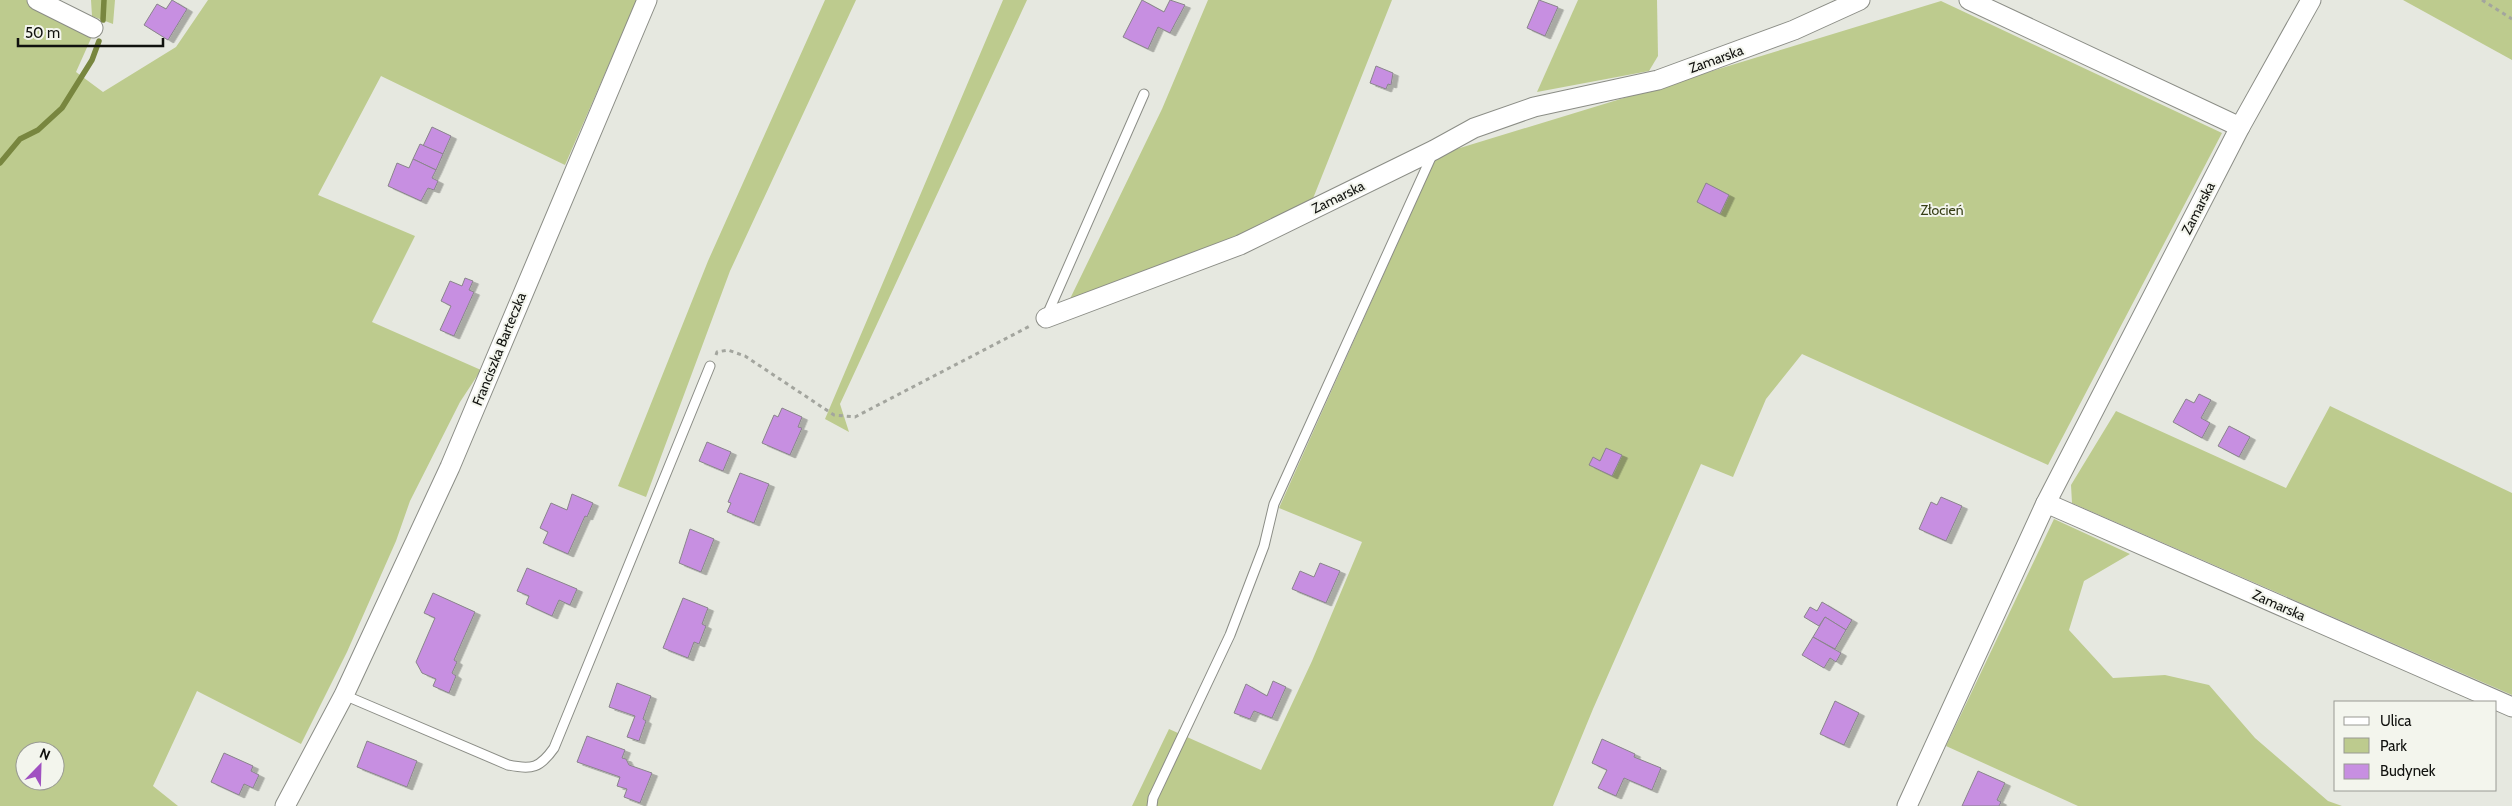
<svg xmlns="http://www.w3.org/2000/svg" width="2512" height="806" viewBox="0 0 2512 806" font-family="Cabin,sans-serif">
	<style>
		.green { fill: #bdcb8e; fill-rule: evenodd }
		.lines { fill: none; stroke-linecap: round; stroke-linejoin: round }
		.stream { stroke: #78863f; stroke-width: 5.5 }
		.building { fill: #c78fe1; stroke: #89848b; filter: url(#shadow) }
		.lane-casing { stroke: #8b8d86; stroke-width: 11 }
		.street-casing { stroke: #8b8d86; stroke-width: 21 }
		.path { stroke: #a3a59e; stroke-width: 3; stroke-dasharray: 4 4; stroke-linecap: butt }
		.lane { stroke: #fff; stroke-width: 9 }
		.street { stroke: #fff; stroke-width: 19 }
		.labels { text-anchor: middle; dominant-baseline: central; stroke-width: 4; stroke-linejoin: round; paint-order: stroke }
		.street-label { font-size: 14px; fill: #11120f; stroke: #f3f5ed }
		.park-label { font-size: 14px; fill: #363e15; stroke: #f3f5ed }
	</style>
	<defs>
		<filter id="shadow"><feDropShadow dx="5.5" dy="3" stdDeviation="0" flood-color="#0004"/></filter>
	</defs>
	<rect width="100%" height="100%" fill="#e6e8e0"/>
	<g class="green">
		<path d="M0,0H26L93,34L76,72L103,92L176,47L208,0H637L565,165L381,76L318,195L415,236L372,322L481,370L460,402L410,501L396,541L347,652L301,744L197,691L153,786L178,806H0ZM25,751H55V781H25Z"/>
		<path d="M91,0H115L113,24L92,16Z"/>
		<path d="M825,0H856L730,271L646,497L618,486L708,261Z"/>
		<path d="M1003,0H1027L840,404L849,432L825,419Z"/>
		<path d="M1208,0H1392L1312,201L1241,238L1068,303L1162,109Z"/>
		<path d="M1578,0H1657L1658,56L1649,71L1537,92Z"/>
		<path d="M2403,0H2512V60Z"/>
		<path d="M1941,1L2222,133L2048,465L1802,354L1766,399L1733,477L1701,464L1593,709L1553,806H1132L1169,729L1261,770L1312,661L1362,542L1279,508L1437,155Z"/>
		<path d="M2330,406L2512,493V695L2072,503L2071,485L2116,411L2286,488Z"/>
		<path d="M2054,519L2130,554L2084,581L2069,630L2113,678L2165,675L2209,685L2255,738L2328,801L2342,806H2078L1946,746Z"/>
	</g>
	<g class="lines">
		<g class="stream">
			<path d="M103,20L104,0"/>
			<path d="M0,163L20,139L38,130L62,108L92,60L99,41"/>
		</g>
	</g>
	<g class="building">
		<path d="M172,0L187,9L168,40L144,25L157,4L166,9Z"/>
		<path d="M1142,0L1164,12L1170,0L1185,5L1170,33L1158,27L1148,49L1123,37Z"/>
		<path d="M1539,0L1558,7L1545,36L1527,28Z"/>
		<path d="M1376,66L1393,73L1391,85L1388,84L1386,89L1370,83Z"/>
		<path d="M432,127L451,136L443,154L423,146Z"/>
		<path d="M420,144L443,154L436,170L413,159Z"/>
		<path d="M413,159L436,170L432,178L438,181L434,190L428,188L421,201L388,186L397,163L409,168Z"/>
		<path d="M1706,183L1729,195L1720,214L1697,202Z"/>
		<path d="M465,278L473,281L469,290L474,292L454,336L440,330L451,306L441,301L450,281L462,286Z"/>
		<path d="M2199,394L2211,400L2201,418L2210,423L2202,438L2173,422L2186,399L2194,403Z"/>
		<path d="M782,408L802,417L798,427L802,428L790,455L762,443L774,415L778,417Z"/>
		<path d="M2229,426L2250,437L2239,457L2218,446Z"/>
		<path d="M707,442L731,452L723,471L699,461Z"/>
		<path d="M1606,448L1622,455L1612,476L1589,465L1593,457L1600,461Z"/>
		<path d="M740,473L769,484L754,523L727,512L731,503L728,502Z"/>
		<path d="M572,494L593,503L587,517L585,516L568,554L543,543L548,532L540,528L551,503L567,510Z"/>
		<path d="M1941,497L1962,506L1946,541L1919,529L1931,502L1937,505Z"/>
		<path d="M690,529L714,539L701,572L679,563Z"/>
		<path d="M1320,563L1340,571L1326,603L1292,589L1300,571L1314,577Z"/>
		<path d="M527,568L577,589L570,605L559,600L552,616L526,604L529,596L517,591Z"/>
		<path d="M433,593L475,612L454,660L457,662L452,673L456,676L449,693L433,686L436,679L422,673L416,662L435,618L424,613Z"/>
		<path d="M683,598L708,608L702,624L706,626L699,644L694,642L688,658L663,648Z"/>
		<path d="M1822,602L1852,620L1846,630L1825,617L1819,626L1804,617L1810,607L1817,611Z"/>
		<path d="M1825,617L1846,630L1835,649L1813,637Z"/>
		<path d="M1813,637L1841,653L1836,662L1830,658L1824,668L1802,655Z"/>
		<path d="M1273,681L1286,687L1272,718L1254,711L1250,719L1234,713L1246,684L1267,696Z"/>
		<path d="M617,683L651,696L643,719L646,721L639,741L627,737L635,716L609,707Z"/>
		<path d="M1835,701L1859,713L1844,745L1820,734Z"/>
		<path d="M587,736L625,750L622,758L626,759L629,765L652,773L640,803L624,797L627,789L617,786L620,777L577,762Z"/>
		<path d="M1602,739L1635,754L1634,757L1661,768L1652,790L1624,778L1616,796L1598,788L1607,770L1592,763Z"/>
		<path d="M367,741L417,761L407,787L357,767Z"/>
		<path d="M224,753L253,766L251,771L259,775L253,788L244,784L239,795L211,782Z"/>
		<path d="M1978,771L2005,783L1997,800L2001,802L1999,806H1962Z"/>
	</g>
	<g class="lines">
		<g class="lane-casing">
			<g id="lane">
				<path d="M1047,315L1144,94"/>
				<path d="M344,695L508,765C532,770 540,768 554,748L710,366"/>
				<path d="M1152,806L1153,798L1230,635L1264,546L1274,504L1433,153"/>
			</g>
		</g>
		<g class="street-casing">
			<g id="street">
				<path d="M37,0L93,28"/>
				<path d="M1969,0L2240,127"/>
				<path d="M1046,318L1240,245L1434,150L1474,128L1534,107L1658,80L1794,30L1860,0"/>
				<path d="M2046,503L2512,707"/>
				<path d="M285,806L344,695L450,467L647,0"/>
				<path d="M1907,806L2046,503L2240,127L2311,0"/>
			</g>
		</g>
		<g class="path">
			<path d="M2482,0L2512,19"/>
			<path d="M716,355L717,352L728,350L745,356L834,415L855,417L1030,326"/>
		</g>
		<use href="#lane" class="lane"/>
		<use href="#street" class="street"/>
	</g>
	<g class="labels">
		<g class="street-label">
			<text transform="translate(1716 59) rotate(-20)">Zamarska</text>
			<text transform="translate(1338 197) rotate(-26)">Zamarska</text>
			<text transform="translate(2198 208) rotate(-63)">Zamarska</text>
			<text transform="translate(499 349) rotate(-68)">Franciszka Barteczka</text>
			<text transform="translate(2279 605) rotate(24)">Zamarska</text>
		</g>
		<g class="park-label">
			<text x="1942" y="210">Złocień</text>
		</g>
	</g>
	<rect x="2334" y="701" width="162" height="90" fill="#f3f5ed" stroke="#999a94"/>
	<rect x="2344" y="717" width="25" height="8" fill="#ffffff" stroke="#999a94"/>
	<text x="2380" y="726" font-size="15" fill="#11120f">Ulica</text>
	<rect x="2344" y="738" width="25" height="15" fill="#bdcb8e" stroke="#999a94"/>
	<text x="2380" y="751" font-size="15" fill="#11120f">Park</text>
	<rect x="2344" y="764" width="25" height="15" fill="#c78fe1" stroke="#999a94"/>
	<text x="2380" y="776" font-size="15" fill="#11120f">Budynek</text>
	<g transform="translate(40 766) rotate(23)"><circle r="24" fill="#f3f5ed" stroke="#999a94"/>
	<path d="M0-4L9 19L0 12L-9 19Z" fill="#a051c1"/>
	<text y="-8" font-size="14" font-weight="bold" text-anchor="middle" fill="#11120f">N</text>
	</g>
	<path d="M18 38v8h145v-8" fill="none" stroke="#11120f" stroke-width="2.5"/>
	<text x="25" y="38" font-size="15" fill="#11120f" stroke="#f3f5ed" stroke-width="4" paint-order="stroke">50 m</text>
</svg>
